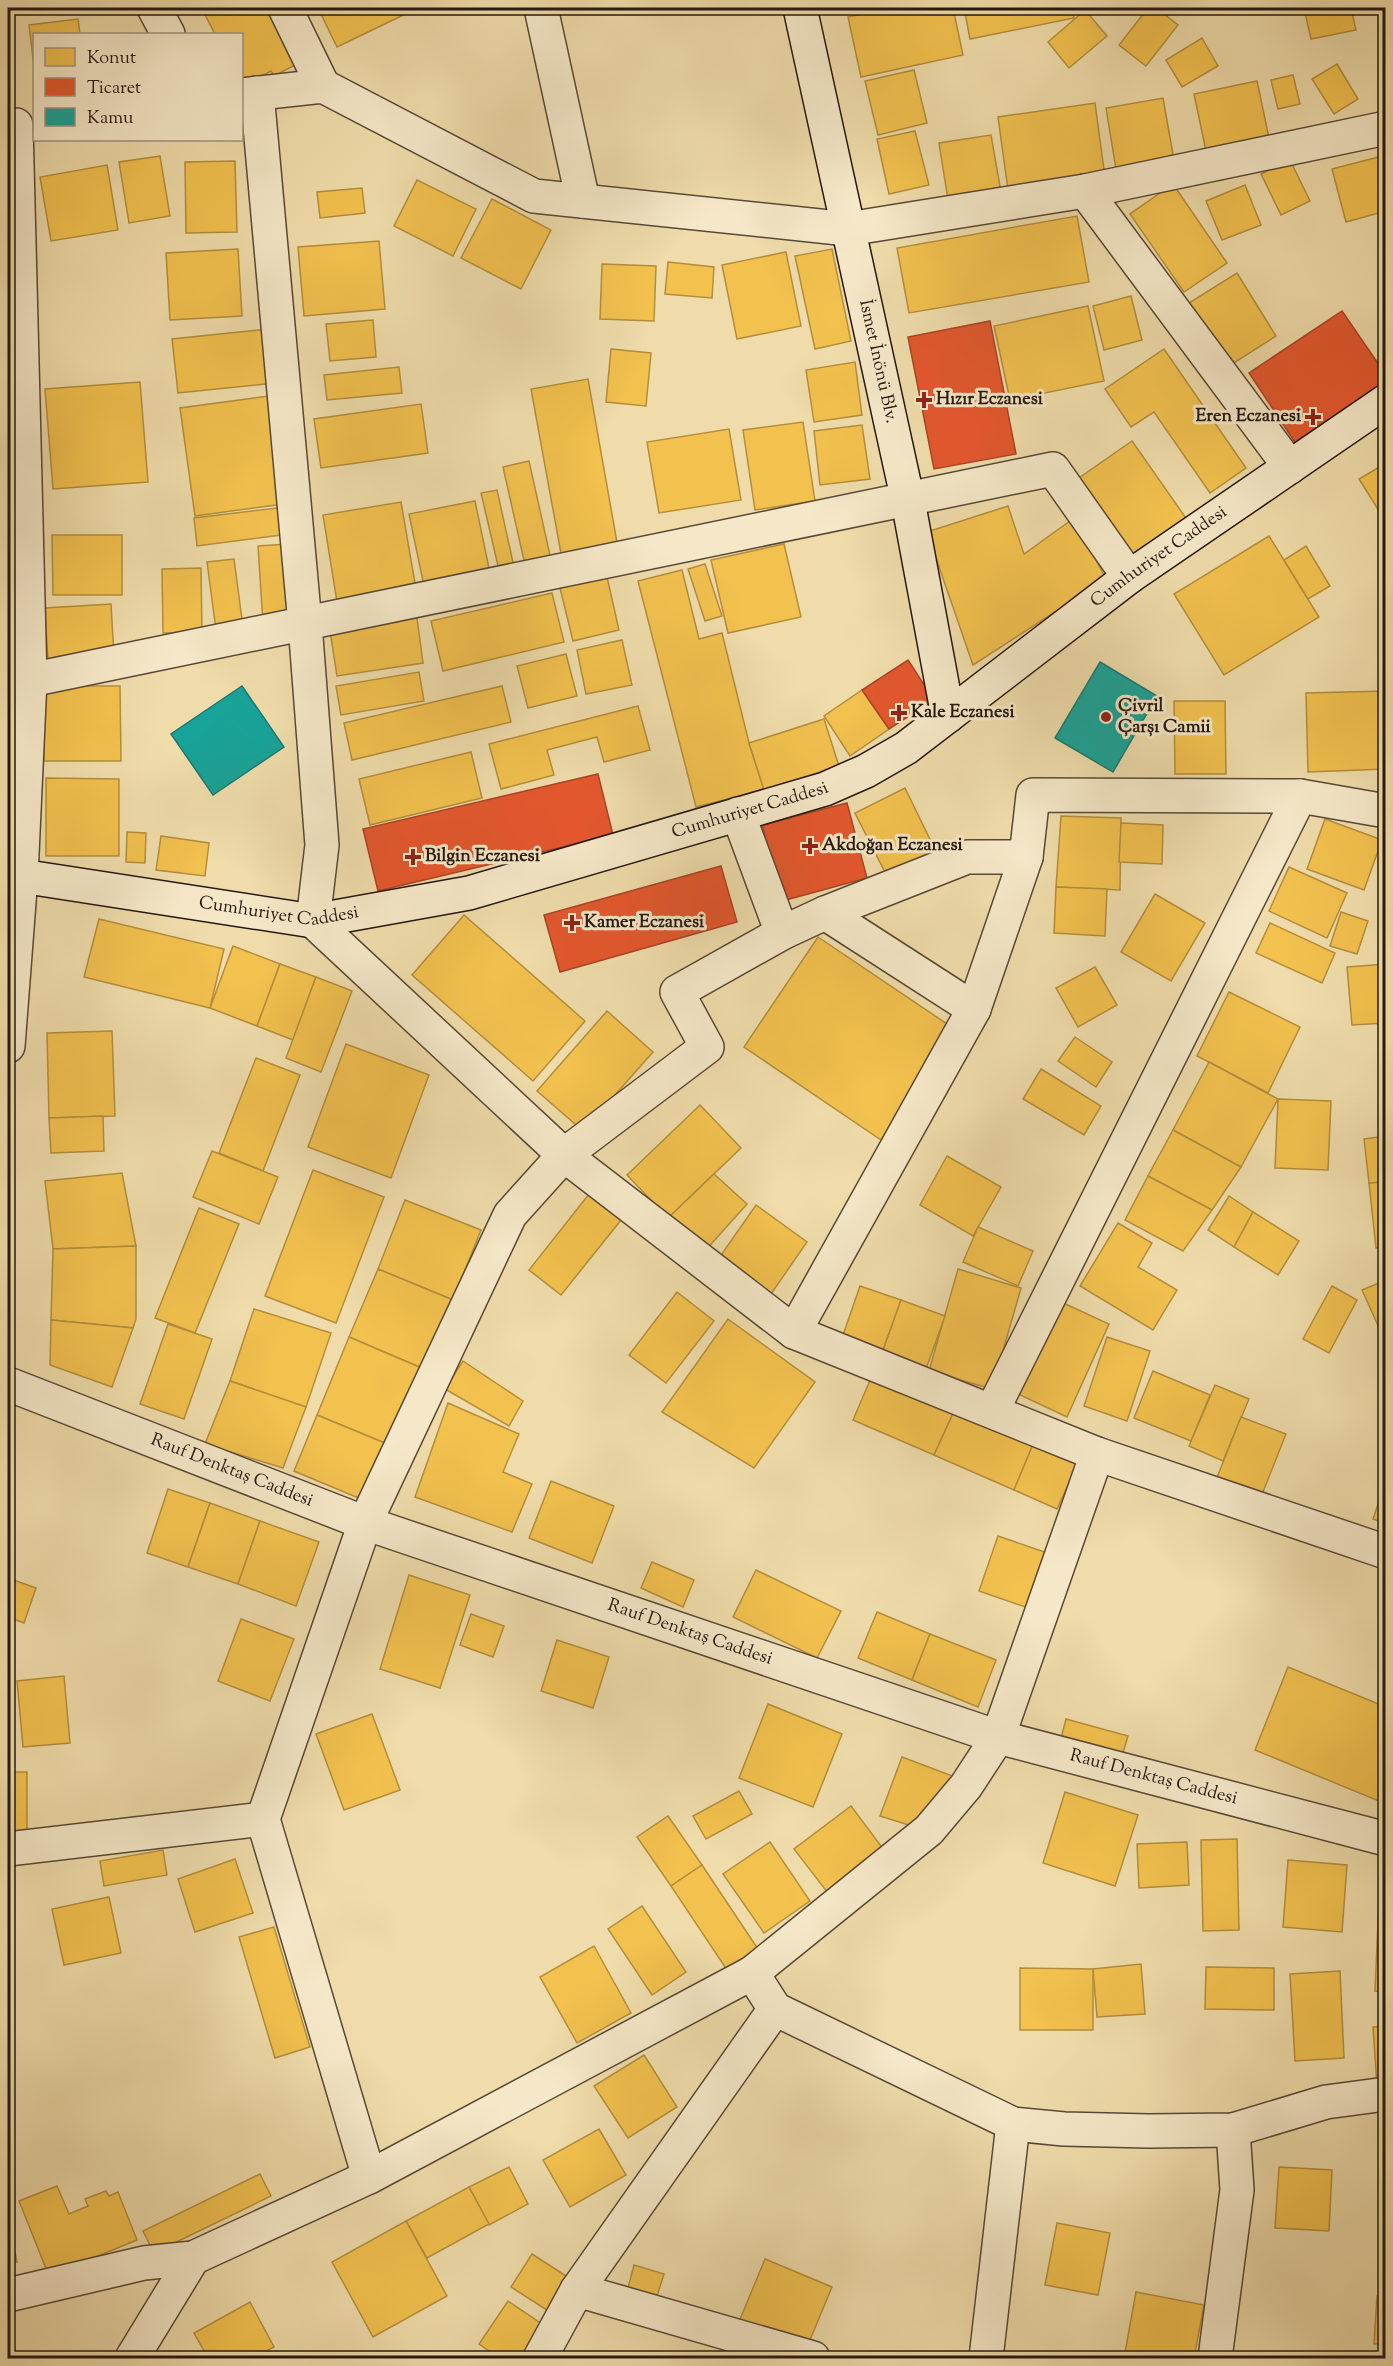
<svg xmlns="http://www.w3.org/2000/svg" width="1393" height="2366" viewBox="0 0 1393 2366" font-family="'Sorts Mill Goudy',serif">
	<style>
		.homes { fill: #f2c14e; stroke: #b48e3c; stroke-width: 1.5 }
		.shops { fill: #e4572e; stroke: #ab4425; stroke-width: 1.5 }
		.public { fill: #17a398; stroke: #1b7970; stroke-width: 1.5 }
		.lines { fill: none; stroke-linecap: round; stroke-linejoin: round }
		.minor-casing { stroke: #584837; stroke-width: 36 }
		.tertiary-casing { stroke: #584837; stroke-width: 36 }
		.secondary-casing { stroke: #251711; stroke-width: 36 }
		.minor { stroke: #f5e8c8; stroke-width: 33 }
		.tertiary { stroke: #f5e8c8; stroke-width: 33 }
		.secondary { stroke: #f5e8c8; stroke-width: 33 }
		.poi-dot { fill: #8f2418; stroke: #f5e8c8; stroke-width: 2 }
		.labels { text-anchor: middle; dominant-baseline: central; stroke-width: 6; stroke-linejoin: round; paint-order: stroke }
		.street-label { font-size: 18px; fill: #251711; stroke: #f5e8c8 }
		.poi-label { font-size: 18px; font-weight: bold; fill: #251711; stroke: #f5e8c8; text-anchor: start }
	</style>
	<rect width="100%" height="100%" fill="#efdcaa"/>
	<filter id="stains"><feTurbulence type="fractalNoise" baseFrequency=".00333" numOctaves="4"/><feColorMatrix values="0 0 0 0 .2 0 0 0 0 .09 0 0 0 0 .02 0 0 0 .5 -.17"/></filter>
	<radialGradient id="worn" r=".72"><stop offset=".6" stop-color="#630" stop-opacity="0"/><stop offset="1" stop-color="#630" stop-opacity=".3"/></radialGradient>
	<g class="homes">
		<path d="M210,8H270L299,63L274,76L271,71L242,86V34H215L203,11Z"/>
		<path d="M318,8H418L337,47Z"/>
		<path d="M890,8H953L963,55L861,77L848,17Z"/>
		<path d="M964,8H1072L1074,18L970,39Z"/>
		<path d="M1148,8H1156L1178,25L1146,66L1119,45Z"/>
		<path d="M1304,8H1351L1356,30L1311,39Z"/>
		<path d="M1085,10L1107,36L1069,68L1048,42Z"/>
		<path d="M78,19L80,34H34V67L29,25Z"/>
		<path d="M1202,38L1218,66L1182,87L1166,60Z"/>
		<path d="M1337,64L1358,99L1334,114L1312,79Z"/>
		<path d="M914,70L927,123L878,135L865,81Z"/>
		<path d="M1293,75L1300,104L1278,109L1271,80Z"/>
		<path d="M1257,81L1269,138L1206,151L1194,94Z"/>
		<path d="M1163,98L1174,160L1116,169L1106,108Z"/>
		<path d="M1095,103L1105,177L1008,190L998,117Z"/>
		<path d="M915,131L929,185L889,194L877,139Z"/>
		<path d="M991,135L1001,192L948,200L939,143Z"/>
		<path d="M1386,155V211L1346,222L1332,169Z"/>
		<path d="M160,156L170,216L129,223L119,162Z"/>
		<path d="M1290,160L1310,201L1281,215L1261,174Z"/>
		<path d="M235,161L237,232L186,233L185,162Z"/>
		<path d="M107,165L118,230L51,241L40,177Z"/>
		<path d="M417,180L476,209L453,256L394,226Z"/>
		<path d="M1173,184L1227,263L1184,292L1130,214Z"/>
		<path d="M1245,185L1261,225L1222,240L1206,201Z"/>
		<path d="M362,188L365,213L320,218L317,192Z"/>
		<path d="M492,199L551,230L521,289L461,258Z"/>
		<path d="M1077,216L1089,282L909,313L897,248Z"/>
		<path d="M379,241L385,309L304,316L298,247Z"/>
		<path d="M238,249L242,316L170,320L166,253Z"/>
		<path d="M832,249L851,341L815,349L795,256Z"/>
		<path d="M786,252L801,326L737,339L722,265Z"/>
		<path d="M668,262L714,267L712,298L665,294Z"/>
		<path d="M602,264L656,266L654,321L600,319Z"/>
		<path d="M1237,273L1276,336L1229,366L1189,303Z"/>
		<path d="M1131,296L1142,340L1104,350L1093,306Z"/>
		<path d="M1088,306L1104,381L1010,400L994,326Z"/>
		<path d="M373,320L376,357L330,361L326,324Z"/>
		<path d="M269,329L275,383L178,393L172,339Z"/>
		<path d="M611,349L651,353L646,406L606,402Z"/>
		<path d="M1164,349L1246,468L1210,493L1154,412L1131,427L1105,389Z"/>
		<path d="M855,362L862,415L814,422L806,370Z"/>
		<path d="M399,367L402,393L327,400L324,375Z"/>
		<path d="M588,379L618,548L562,559L531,389Z"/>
		<path d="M140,382L148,482L53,489L45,389Z"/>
		<path d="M276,395L291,503L195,516L180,408Z"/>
		<path d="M421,404L428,453L321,468L314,419Z"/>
		<path d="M803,422L815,501L755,510L743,430Z"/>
		<path d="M862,425L870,479L820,485L814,431Z"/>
		<path d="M729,429L741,500L659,513L647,442Z"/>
		<path d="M1132,441L1188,521L1135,559L1079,478Z"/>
		<path d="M529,461L551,560L525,565L503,467Z"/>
		<path d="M1386,463V518L1384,519L1359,479Z"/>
		<path d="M497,490L514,567L499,570L481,493Z"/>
		<path d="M475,501L490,573L424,586L409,514Z"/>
		<path d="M401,502L416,589L337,602L323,515Z"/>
		<path d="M1008,506L1024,554L1074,518L1106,579L973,665L927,532Z"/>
		<path d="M286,507L289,534L197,546L194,518Z"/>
		<path d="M52,535H122V595H53Z"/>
		<path d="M1269,536L1319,617L1224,675L1174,594Z"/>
		<path d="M287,544L292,622L263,624L258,546Z"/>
		<path d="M784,544L801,617L728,633L711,560Z"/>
		<path d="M1306,546L1330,586L1308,599L1284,560Z"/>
		<path d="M1379,555H1386V623H1380Z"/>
		<path d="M234,559L243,627L216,630L207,562Z"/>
		<path d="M705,564L722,616L705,621L688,569Z"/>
		<path d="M201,568L202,632L163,633L162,569Z"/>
		<path d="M682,570L699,639L722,633L749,743L764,790L696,807L638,581Z"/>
		<path d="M607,577L619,630L573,641L560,588Z"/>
		<path d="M18,587L20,671H8V588Z"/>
		<path d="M552,593L564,642L443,671L431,621Z"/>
		<path d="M111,604L114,657L48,661L45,608Z"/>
		<path d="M417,618L423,663L337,676L330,631Z"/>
		<path d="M622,640L632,685L586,694L577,650Z"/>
		<path d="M566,654L577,696L528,708L517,666Z"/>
		<path d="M419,672L424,701L341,715L336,686Z"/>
		<path d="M44,686H120L121,761H44Z"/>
		<path d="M502,686L511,722L352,760L344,723Z"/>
		<path d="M862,690L889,729L850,756L824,716Z"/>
		<path d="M1386,691V769L1308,772L1306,693Z"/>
		<path d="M1174,701H1225L1226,774H1175Z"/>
		<path d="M638,706L650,750L604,762L597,737L547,750L554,775L501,789L489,744Z"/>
		<path d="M824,719L839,766L764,790L749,743Z"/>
		<path d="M471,752L482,798L370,825L359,779Z"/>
		<path d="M46,778L119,779V856H46Z"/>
		<path d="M905,788L940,860L891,884L855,813Z"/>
		<path d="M1061,816L1121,818L1120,890L1056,887Z"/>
		<path d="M1325,819L1382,840L1364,890L1307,869Z"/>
		<path d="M1121,823L1163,825L1162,864L1119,862Z"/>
		<path d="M127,832L146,833L145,863L126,862Z"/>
		<path d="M161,836L209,843L205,876L156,870Z"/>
		<path d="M1289,867L1347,893L1327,938L1269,911Z"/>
		<path d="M1056,887L1107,889L1105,936L1054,933Z"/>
		<path d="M1155,894L1205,923L1171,981L1121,952Z"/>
		<path d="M1341,912L1368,921L1357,954L1330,946Z"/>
		<path d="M464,915L585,1021L533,1081L412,975Z"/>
		<path d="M99,919L224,949L210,1008L84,977Z"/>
		<path d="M1270,923L1335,953L1322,983L1256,953Z"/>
		<path d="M818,937L956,1030L881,1140L744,1047Z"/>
		<path d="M233,946L280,964L257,1026L210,1008Z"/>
		<path d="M280,964L316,977L293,1040L257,1026Z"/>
		<path d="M1386,964V1023L1352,1025L1347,967Z"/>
		<path d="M1095,967L1117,1005L1078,1027L1056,988Z"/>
		<path d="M316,977L352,991L321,1072L286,1058Z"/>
		<path d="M1229,992L1300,1027L1268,1093L1197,1056Z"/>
		<path d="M607,1011L653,1052L583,1131L537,1091Z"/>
		<path d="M112,1031L115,1116L49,1118L47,1033Z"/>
		<path d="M1075,1037L1112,1062L1096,1087L1058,1061Z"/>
		<path d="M346,1044L429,1075L391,1178L308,1147Z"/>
		<path d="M256,1058L300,1075L263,1171L219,1153Z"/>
		<path d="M1209,1062L1278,1099L1241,1167L1173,1130Z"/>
		<path d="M1041,1069L1101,1106L1084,1135L1023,1099Z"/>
		<path d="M1278,1099L1331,1101L1328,1170L1275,1168Z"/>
		<path d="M700,1105L741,1148L668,1218L627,1175Z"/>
		<path d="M103,1116L104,1151L51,1153L49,1118Z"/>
		<path d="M1173,1130L1241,1167L1212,1210L1148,1176Z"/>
		<path d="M1386,1136V1182L1369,1183L1364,1139Z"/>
		<path d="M212,1151L278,1177L259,1224L193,1197Z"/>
		<path d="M947,1156L1001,1187L973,1236L920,1205Z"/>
		<path d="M313,1170L384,1197L336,1323L265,1296Z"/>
		<path d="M122,1173L136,1246L53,1249L45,1181Z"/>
		<path d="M714,1174L747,1204L704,1252L668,1218Z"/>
		<path d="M1148,1176L1212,1210L1183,1251L1125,1220Z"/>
		<path d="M1386,1182V1247L1376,1248L1369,1183Z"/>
		<path d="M589,1194L621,1220L561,1295L529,1270Z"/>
		<path d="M1229,1196L1253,1212L1234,1247L1208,1230Z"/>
		<path d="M405,1200L481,1230L453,1300L378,1269Z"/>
		<path d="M756,1205L807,1242L771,1294L719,1258Z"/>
		<path d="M199,1208L239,1224L195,1333L155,1318Z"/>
		<path d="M1253,1212L1299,1241L1278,1275L1234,1247Z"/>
		<path d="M1118,1223L1152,1243L1138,1267L1177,1290L1153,1330L1080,1286Z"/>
		<path d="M978,1227L1033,1251L1018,1286L963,1262Z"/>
		<path d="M136,1246V1319L133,1328L51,1320L53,1249Z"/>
		<path d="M378,1269L453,1300L424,1369L349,1337Z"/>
		<path d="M958,1269L1021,1288L992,1389L929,1371Z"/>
		<path d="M1386,1280V1328L1380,1330L1362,1290Z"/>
		<path d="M860,1286L901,1300L882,1353L842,1338Z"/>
		<path d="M1332,1286L1357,1300L1329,1353L1303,1339Z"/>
		<path d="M677,1292L714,1321L666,1383L629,1355Z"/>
		<path d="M901,1300L945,1316L926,1369L882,1353Z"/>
		<path d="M1059,1301L1109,1324L1067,1417L1018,1394Z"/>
		<path d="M254,1309L331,1333L306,1407L230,1381Z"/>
		<path d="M728,1319L815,1382L754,1468L662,1412Z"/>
		<path d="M51,1320L133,1328L112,1387L50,1365Z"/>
		<path d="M168,1324L212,1339L184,1419L140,1404Z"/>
		<path d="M349,1337L424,1369L392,1446L317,1415Z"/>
		<path d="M1107,1337L1150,1351L1127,1421L1084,1406Z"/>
		<path d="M463,1361L523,1401L509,1426L445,1389Z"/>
		<path d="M874,1371L956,1407L934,1455L853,1420Z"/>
		<path d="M1153,1371L1210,1395L1191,1441L1134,1418Z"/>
		<path d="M230,1381L306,1407L283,1468L205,1444Z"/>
		<path d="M1215,1385L1249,1399L1223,1461L1189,1446Z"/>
		<path d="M448,1403L519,1434L503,1472L532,1484L512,1532L415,1497Z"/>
		<path d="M956,1407L1034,1442L1014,1490L934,1455Z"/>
		<path d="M317,1415L392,1446L368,1502L294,1471Z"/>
		<path d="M1241,1417L1286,1434L1261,1497L1216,1480Z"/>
		<path d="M1034,1442L1079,1461L1057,1509L1014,1490Z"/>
		<path d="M1386,1480V1524L1373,1519Z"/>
		<path d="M551,1481L614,1506L592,1563L529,1538Z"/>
		<path d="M168,1489L210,1503L188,1567L147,1553Z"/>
		<path d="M210,1503L260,1521L238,1584L188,1567Z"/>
		<path d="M260,1521L319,1542L296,1606L238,1584Z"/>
		<path d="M998,1536L1056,1556L1037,1611L979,1591Z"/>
		<path d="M652,1562L694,1580L683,1607L641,1588Z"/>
		<path d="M756,1570L841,1611L817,1658L733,1617Z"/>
		<path d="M409,1575L470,1595L440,1688L380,1669Z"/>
		<path d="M8,1578L36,1588L24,1623L8,1617Z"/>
		<path d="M877,1612L930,1634L912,1680L858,1658Z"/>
		<path d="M471,1614L504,1626L493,1657L460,1645Z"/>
		<path d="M241,1619L294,1639L270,1701L218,1681Z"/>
		<path d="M930,1634L996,1660L978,1707L912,1680Z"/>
		<path d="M557,1640L609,1657L593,1708L541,1691Z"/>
		<path d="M1288,1667L1386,1707V1804L1255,1750Z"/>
		<path d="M64,1676L70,1743L23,1747L17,1681Z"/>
		<path d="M768,1704L842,1734L813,1807L739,1778Z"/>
		<path d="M372,1714L400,1790L344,1810L316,1734Z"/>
		<path d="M1066,1719L1128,1736L1120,1763L1059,1746Z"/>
		<path d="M902,1757L963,1780L924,1830L880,1816Z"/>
		<rect x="8" y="1772" width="19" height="61"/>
		<path d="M739,1791L752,1814L706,1839L693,1816Z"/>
		<path d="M1065,1792L1138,1815L1115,1886L1043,1863Z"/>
		<path d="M851,1806L887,1854L831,1897L794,1849Z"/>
		<path d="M668,1816L702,1865L671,1886L637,1837Z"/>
		<path d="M1237,1839L1239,1930L1203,1931L1201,1840Z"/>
		<path d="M770,1842L810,1901L764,1933L723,1874Z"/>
		<path d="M1187,1842L1189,1885L1139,1888L1137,1844Z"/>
		<path d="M163,1850L167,1875L104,1886L100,1861Z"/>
		<path d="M235,1859L253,1913L195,1932L178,1879Z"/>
		<path d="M1288,1860L1347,1865L1342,1932L1283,1927Z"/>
		<path d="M702,1865L758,1949L727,1970L671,1886Z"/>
		<path d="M109,1897L121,1953L64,1965L52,1909Z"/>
		<path d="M1379,1898L1386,1899V1992L1375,1991Z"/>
		<path d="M642,1906L686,1972L652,1995L608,1929Z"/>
		<path d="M274,1927L310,2047L275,2058L239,1937Z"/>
		<path d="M594,1946L631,2013L577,2043L540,1977Z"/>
		<path d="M1141,1964L1145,2014L1097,2017L1093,1969Z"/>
		<path d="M1206,1967L1274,1968V2010L1205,2009Z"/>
		<path d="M1020,1968L1093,1969V2030H1020Z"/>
		<path d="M1340,1971L1344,2058L1295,2061L1290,1974Z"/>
		<path d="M1386,2026V2086H1377L1373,2027Z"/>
		<path d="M644,2055L677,2107L628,2138L594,2086Z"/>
		<path d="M599,2129L626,2175L570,2207L543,2160Z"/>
		<path d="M509,2167L528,2204L489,2225L469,2187Z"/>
		<path d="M1279,2167L1332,2170L1329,2231L1275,2228Z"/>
		<path d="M260,2174L271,2196L154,2253L143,2231Z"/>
		<path d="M57,2186L69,2214L88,2206L85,2199L106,2191L109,2196L118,2192L137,2240L49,2276L19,2201Z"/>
		<path d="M469,2187L489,2224L427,2258L406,2221Z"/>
		<path d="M8,2220L17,2262L8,2264Z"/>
		<path d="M406,2221L447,2296L373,2337L332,2262Z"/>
		<path d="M1057,2223L1110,2233L1098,2295L1045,2285Z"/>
		<path d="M532,2254L577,2283L556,2316L511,2287Z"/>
		<path d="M765,2259L832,2287L805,2352L738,2324Z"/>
		<path d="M634,2265L664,2274L657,2296L628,2288Z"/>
		<path d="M1136,2292L1204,2305L1194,2358H1124Z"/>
		<path d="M1377,2296L1386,2297V2344H1374Z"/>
		<path d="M508,2301L551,2330L532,2358H499L479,2344Z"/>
		<path d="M250,2302L274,2347L253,2358H208L194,2333Z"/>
	</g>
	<g class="shops">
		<path d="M1342,311L1386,375V388L1298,447L1249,373Z"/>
		<path d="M990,321L1016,454L934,469L908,337Z"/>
		<path d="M908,660L934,700L889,729L862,690Z"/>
		<path d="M598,774L613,835L378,891L363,829Z"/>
		<path d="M847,803L867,878L782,901L762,825Z"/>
		<path d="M721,866L737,922L560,972L544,915Z"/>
	</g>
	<g class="public">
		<path d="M1100,662L1157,696L1113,772L1055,738Z"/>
		<path d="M242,686L284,747L213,795L171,734Z"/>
	</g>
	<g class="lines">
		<g class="minor-casing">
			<g id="minor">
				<path d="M154,8L168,34"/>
				<path d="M285,8L323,86"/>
				<path d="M541,8L583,201"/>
				<path d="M257,93L305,624L322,845L313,921"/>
				<path d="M242,95L323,86L534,196L848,229L1085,191L1386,128"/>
				<path d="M1085,191L1290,467"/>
				<path d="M8,681L30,680L1053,469L1129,577"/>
				<path d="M738,814L782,933"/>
				<path d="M825,913L974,1009"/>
				<path d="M8,1046L21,876L30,680L16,125"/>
				<path d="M794,1332L974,1009L1026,857L1033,795L1300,796L1386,811"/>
				<path d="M992,1411L1300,796"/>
				<path d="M8,1849L263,1819"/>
				<path d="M752,1973L775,2009L1013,2124L1064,2129L1149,2131L1233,2130L1326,2102L1386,2094"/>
				<path d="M369,2177L263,1819L365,1523L510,1215L564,1155L707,1047L677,992L782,933L825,913L967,857H1026"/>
				<path d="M577,2290L813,2358"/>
				<path d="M8,2295L144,2263L193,2258L369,2177L752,1973L929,1830L966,1786L998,1737L1097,1454"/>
				<path d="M132,2358L193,2258"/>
				<path d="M540,2358L577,2290L775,2009"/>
				<path d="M986,2358L1013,2124"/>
				<path d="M1215,2358L1237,2190L1233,2130"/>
			</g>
		</g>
		<g class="tertiary-casing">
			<g id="tertiary">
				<path d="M313,921L564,1155L794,1332L1097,1454L1386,1552"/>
				<path id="s1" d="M8,1384L365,1523L998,1737L1386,1839"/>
			</g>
		</g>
		<g class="secondary-casing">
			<g id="secondary">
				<path id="s2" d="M800,8L908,501L948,716"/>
				<path id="s3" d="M8,874L313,921L469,893L825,789L866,771L906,748L1129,577L1386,401"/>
			</g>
		</g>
		<use href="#minor" class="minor"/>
		<use href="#tertiary" class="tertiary"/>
		<use href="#secondary" class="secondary"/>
	</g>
	<g class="poi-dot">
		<path d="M921 391h6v6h6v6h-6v6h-6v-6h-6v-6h6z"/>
		<path d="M1310 408h6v6h6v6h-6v6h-6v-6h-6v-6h6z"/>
		<path d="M896 704h6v6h6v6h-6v6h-6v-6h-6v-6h6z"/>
		<circle cx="1106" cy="717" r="6"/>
		<path d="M807 837h6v6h6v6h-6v6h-6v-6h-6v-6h6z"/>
		<path d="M410 848h6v6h6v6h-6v6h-6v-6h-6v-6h6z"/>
		<path d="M569 914h6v6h6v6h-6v6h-6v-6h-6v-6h6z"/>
	</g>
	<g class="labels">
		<g class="street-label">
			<text stroke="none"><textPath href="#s2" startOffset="362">İsmet İnönü Blv.</textPath></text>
			<text stroke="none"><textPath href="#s3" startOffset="1246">Cumhuriyet Caddesi</textPath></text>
			<text stroke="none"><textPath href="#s3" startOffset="760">Cumhuriyet Caddesi</textPath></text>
			<text stroke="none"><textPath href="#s3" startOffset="274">Cumhuriyet Caddesi</textPath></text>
			<text stroke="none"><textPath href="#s1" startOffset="240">Rauf Denktaş Caddesi</textPath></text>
			<text stroke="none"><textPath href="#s1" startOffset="726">Rauf Denktaş Caddesi</textPath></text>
			<text stroke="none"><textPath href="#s1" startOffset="1212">Rauf Denktaş Caddesi</textPath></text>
		</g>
		<g class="poi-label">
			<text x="936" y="400">Hızır Eczanesi</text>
			<text x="1301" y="417" text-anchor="end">Eren Eczanesi</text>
			<text x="1118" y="707">Çivril<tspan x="1118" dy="21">Çarşı Camii</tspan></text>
			<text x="911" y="713">Kale Eczanesi</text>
			<text x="822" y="846">Akdoğan Eczanesi</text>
			<text x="425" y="857">Bilgin Eczanesi</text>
			<text x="584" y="923">Kamer Eczanesi</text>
		</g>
	</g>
	<rect width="1393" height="2366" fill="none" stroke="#efdcaa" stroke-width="30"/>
	<rect x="9" y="9" width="1375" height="2348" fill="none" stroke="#251711" stroke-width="3"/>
	<rect x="15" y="15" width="1363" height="2336" fill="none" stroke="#251711" stroke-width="1.5"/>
	<rect x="33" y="33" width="210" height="108" fill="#f5e8c8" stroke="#a2947f" stroke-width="1.5"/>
	<rect x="45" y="48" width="30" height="18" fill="#f2c14e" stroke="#a2947f" stroke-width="1.5"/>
	<text x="87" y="63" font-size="18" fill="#251711">Konut</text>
	<rect x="45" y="78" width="30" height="18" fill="#e4572e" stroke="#a2947f" stroke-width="1.5"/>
	<text x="87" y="93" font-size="18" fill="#251711">Ticaret</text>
	<rect x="45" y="108" width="30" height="18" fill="#17a398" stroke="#a2947f" stroke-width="1.5"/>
	<text x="87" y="123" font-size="18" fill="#251711">Kamu</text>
	<rect width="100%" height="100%" filter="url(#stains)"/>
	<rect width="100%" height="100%" fill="url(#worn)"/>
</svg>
